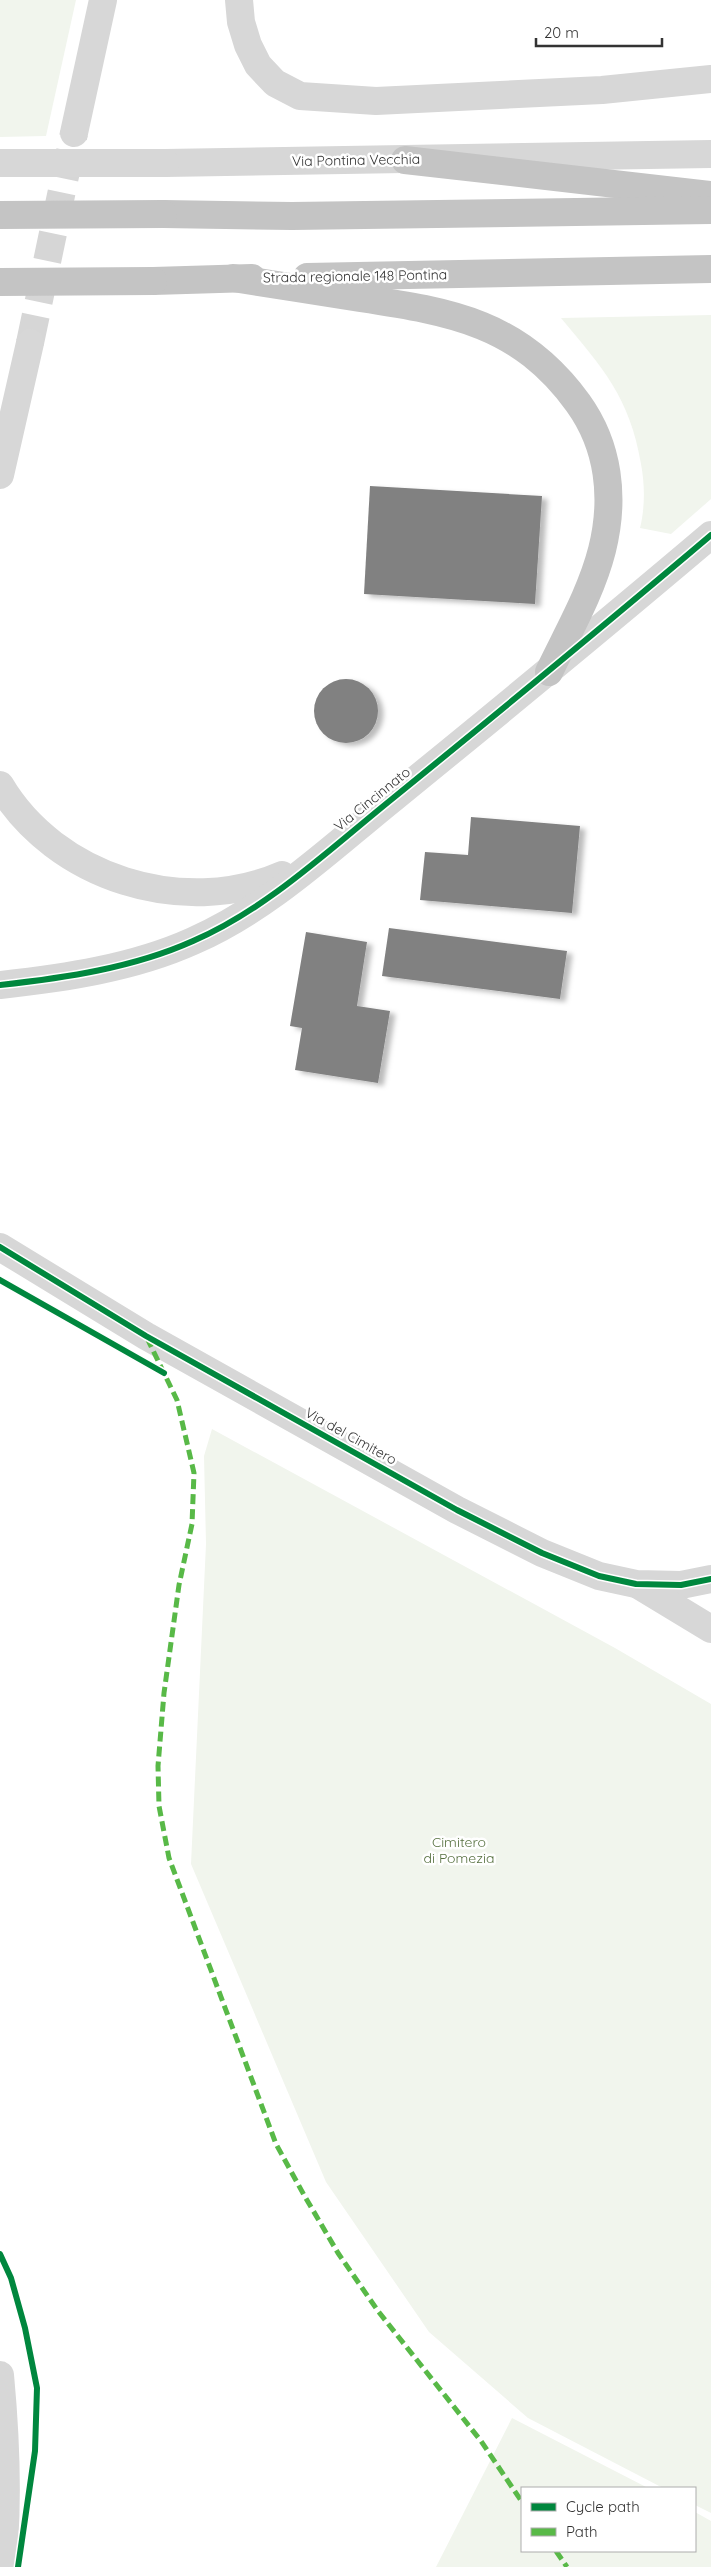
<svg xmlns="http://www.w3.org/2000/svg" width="711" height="2567" viewBox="0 0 711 2567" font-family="Quicksand,sans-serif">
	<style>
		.green { fill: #f1f5ed }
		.building { fill: #818181; filter: url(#shadow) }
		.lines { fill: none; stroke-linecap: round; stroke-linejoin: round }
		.minor-tunnel { stroke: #d6d6d6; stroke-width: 28; stroke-dasharray: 28 14; stroke-linecap: butt }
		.minor { stroke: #d7d7d7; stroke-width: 28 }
		.highway { stroke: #c4c4c4; stroke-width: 28 }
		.minor-bridge { stroke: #d7d7d7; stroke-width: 28 }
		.highway-bridge { stroke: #c4c4c4; stroke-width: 28 }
		.quiet { stroke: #58b947; stroke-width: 5; stroke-dasharray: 10 5; stroke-linecap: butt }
		.cycleway-casing { stroke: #fff; stroke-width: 9 }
		.cycleway { stroke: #00873e; stroke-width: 6 }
		.labels { text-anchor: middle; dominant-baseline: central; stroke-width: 5; stroke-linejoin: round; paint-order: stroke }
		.street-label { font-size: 14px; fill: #333; stroke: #fff }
		.park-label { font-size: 14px; fill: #56703f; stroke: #fff }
	</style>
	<defs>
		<filter id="shadow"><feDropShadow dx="5.5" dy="3" stdDeviation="2.5" flood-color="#0004"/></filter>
	</defs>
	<rect width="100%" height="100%" fill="#fff"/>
	<g class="green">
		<path d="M0,0H76L46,136L0,137Z"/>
		<path d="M711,315V499L671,534L640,528C645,508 645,485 641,464C630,398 603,368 561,318Z"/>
		<path d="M212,1429L615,1648L711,1704V2513L695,2505V2488H663L528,2418L429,2332L326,2182L191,1864L206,1544L204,1456Z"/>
		<path d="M512,2418L648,2488H522V2551H695V2512L711,2521V2567H436Z"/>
	</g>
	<g class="building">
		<path d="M370,486L542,496L535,604L364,594Z"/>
		<circle cx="346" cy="711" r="32"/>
		<path d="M471,817L580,826L572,913L420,900L425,852L468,855Z"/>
		<path d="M389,928L567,951L560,999L382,976Z"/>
		<path d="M306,932L367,942L357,1006L390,1011L378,1083L295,1070L302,1028L290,1026Z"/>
	</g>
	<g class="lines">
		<path class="minor-tunnel" d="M30,343L74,133"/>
		<g class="minor">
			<path d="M239,0L241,22L248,45L258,65L275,83L300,96L376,101L602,90L711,79"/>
			<path d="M74,133L103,0"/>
			<path d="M165,163L711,154"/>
			<path d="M0,475L30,343"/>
			<path d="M0,785C55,878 183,918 282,875"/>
			<path d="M0,985C64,978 133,968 193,941C267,909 330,849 392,799C499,712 606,624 711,535"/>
			<path d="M0,1247L146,1336L457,1510L542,1553L599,1576L636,1584L681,1585L711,1579"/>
			<path d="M640,1586L711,1629"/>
			<path d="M0,2375C6,2439 9,2503 2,2567"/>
		</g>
		<g class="highway">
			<path d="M405,160L711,195"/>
			<path d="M163,214L292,216L711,210"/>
			<path d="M307,277L711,269"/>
			<path d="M233,278C275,285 318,291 360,298C452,312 520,323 578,403C609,446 615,498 602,550C591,593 568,632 549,672"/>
			<path d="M153,281L252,278"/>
		</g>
		<path class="minor-bridge" d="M0,163H165"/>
		<g class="highway-bridge">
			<path d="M0,215L163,214"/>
			<path d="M0,282L153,281"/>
		</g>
		<g class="quiet">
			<path d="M147,1338L177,1400L194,1473L192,1524L179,1585L164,1693L158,1766L159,1806L169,1858L276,2144L304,2195L338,2253L378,2311L481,2441L522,2502"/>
			<path d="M556,2551L567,2567"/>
		</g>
		<g class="cycleway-casing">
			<g id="cycleway">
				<path d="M0,985C64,978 133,968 193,941C267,909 330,849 392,799C499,712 606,624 711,535"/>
				<path d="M0,1247L146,1336L457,1510L542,1553L599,1576L636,1584L681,1585L711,1579"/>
				<path d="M0,1280L164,1373"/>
				<path d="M0,2254L11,2278L25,2328L37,2388L35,2451L18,2567"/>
			</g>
		</g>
		<use href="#cycleway" class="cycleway"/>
	</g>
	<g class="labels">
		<g class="street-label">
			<text transform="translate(356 160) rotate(-1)">Via Pontina Vecchia</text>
			<text transform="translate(355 276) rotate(-1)">Strada regionale 148 Pontina</text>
			<text transform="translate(372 799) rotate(-39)">Via Cincinnato</text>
			<text transform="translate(351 1436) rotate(29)">Via del Cimitero</text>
		</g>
		<g class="park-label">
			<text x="459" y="1842">Cimitero<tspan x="459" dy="16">di Pomezia</tspan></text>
		</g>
	</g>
	<rect x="521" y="2487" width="175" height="65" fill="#ffffff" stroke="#adadad"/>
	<rect x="531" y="2503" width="25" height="8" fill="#00873e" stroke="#adadad"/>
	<text x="566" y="2512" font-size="15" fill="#333333">Cycle path</text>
	<rect x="531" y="2528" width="25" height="8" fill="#58b947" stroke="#adadad"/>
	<text x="566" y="2537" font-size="15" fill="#333333">Path</text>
	<path d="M536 38v8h126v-8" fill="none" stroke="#333333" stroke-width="2.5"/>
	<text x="544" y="38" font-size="15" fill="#333333" stroke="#ffffff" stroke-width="4" paint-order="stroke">20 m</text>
</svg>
